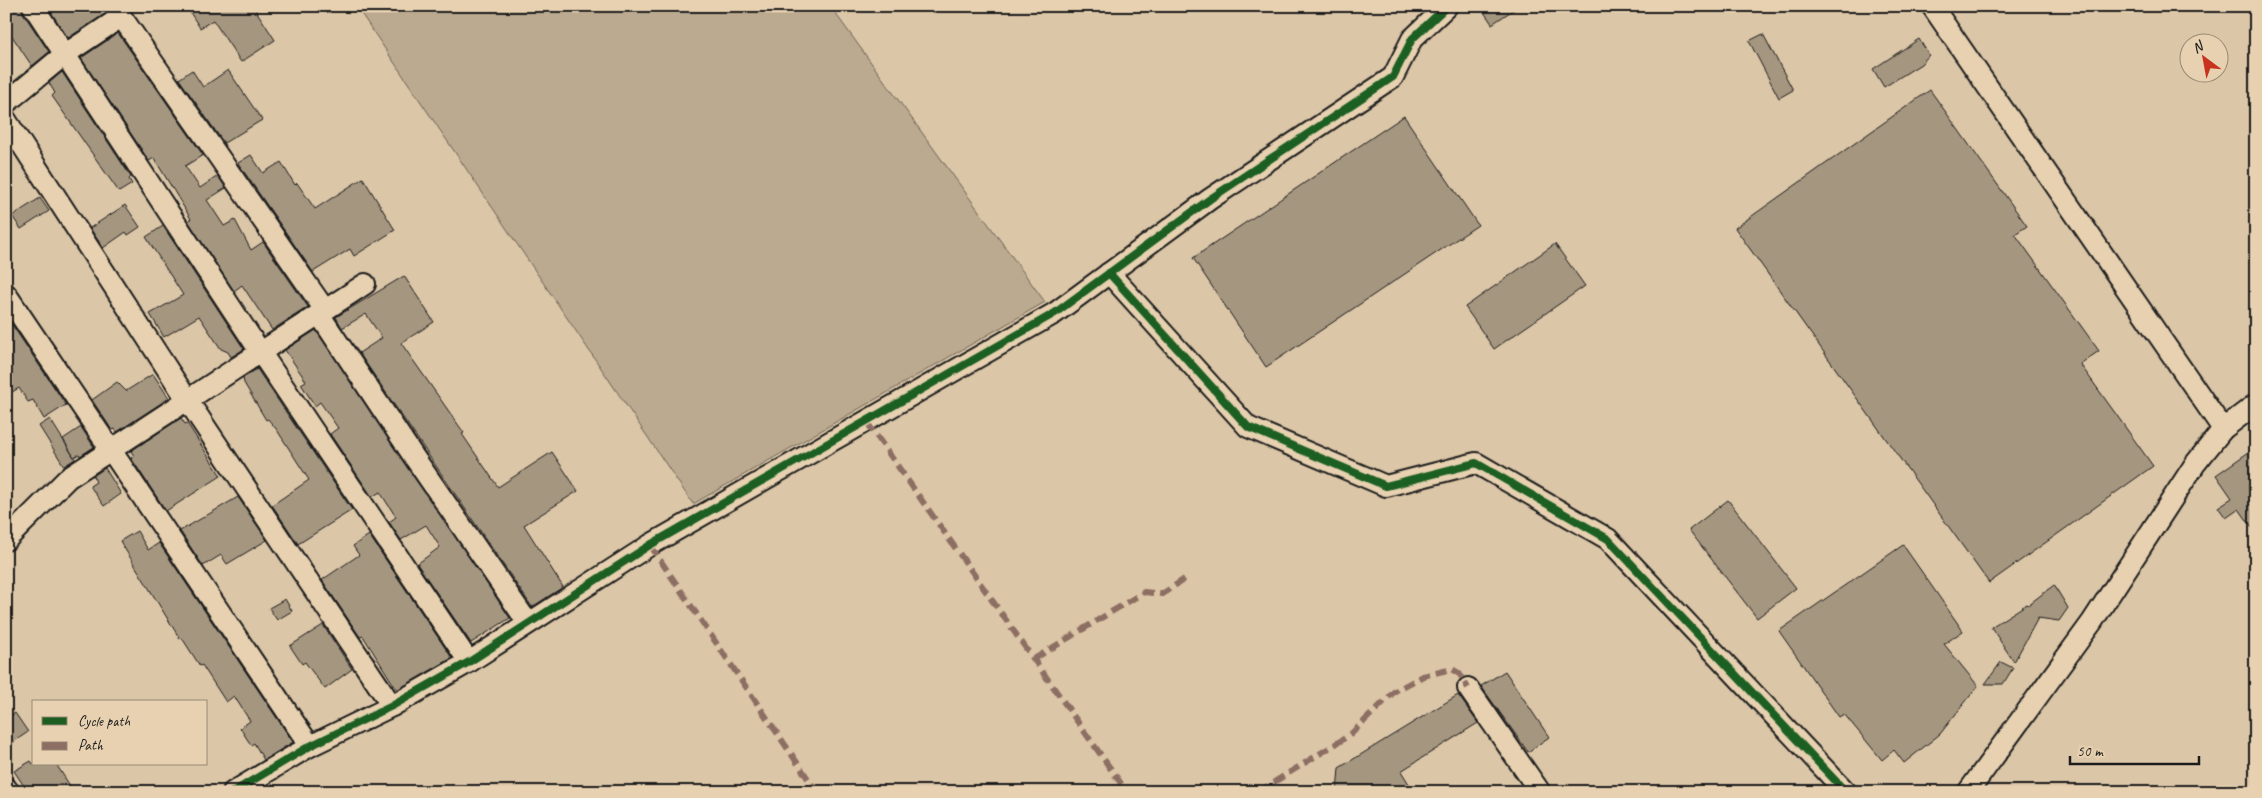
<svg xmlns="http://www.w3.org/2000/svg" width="2262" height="798" viewBox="0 0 2262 798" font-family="Caveat,sans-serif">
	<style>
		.green { fill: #bbaa90; stroke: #6c6356 }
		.building { fill: #a59680; stroke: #1c1c1c }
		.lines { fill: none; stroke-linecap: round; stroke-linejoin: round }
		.minor-casing { stroke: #1c1c1c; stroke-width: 24 }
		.minor { stroke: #e7d1b0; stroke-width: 20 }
		.quiet { stroke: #8d6e63; stroke-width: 6; stroke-dasharray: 12 6; stroke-linecap: butt }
		.cycleway-casing { stroke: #e7d1b0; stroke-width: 11 }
		.cycleway { stroke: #1b5e20; stroke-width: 8 }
	</style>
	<rect width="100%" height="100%" fill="#dbc6a7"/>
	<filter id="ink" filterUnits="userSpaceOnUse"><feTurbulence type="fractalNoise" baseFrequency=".02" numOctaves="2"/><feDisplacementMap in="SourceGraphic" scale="10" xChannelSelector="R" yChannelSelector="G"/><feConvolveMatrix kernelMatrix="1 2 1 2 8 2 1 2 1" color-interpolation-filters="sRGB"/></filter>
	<g filter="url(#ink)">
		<path class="green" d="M356,6H830L1045,302L693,504Z"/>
		<g class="building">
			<path d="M6,6H21L23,13L49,52L32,66L6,27Z"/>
			<path d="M47,6H102L105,14L68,38Z"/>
			<path d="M186,6H253L275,40L241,62L213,20L200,28Z"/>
			<path d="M1493,6H1519L1492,24L1484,12Z"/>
			<path d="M118,33L203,155L185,166L200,188L218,176L226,188L207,200L224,226L235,220L251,250L263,242L308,307L272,330L242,285L234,291L188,221L191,219L154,158L149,161L81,58Z"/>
			<path d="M1763,34L1793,90L1779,98L1749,41Z"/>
			<path d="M1919,39L1929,55L1921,64L1884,87L1873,69Z"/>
			<path d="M192,70L203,87L228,70L262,120L224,143L179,79Z"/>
			<path d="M62,72L131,177L129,179L132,184L119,192L52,96L55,93L49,83Z"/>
			<path d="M1930,90L2027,226L2015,234L2099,351L2080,364L2153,466L1989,583L1735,228Z"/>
			<path d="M1404,116L1478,225L1266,367L1193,258Z"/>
			<path d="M251,155L263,173L281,162L295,185L297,183L315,209L363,178L395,230L354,256L350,249L313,272L238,163Z"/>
			<path d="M40,198L49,211L21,229L12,216Z"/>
			<path d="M125,205L140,227L128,235L126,232L103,248L90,228Z"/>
			<path d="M163,226L244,349L231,357L228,352L221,349L199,316L164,337L150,314L183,295L146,237Z"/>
			<path d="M1555,244L1585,286L1494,349L1465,307Z"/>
			<path d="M404,276L434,322L401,343L464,433L462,434L498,487L552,452L578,491L524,525L563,587L532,607L359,353L382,338L366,314L342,328L336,317Z"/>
			<path d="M6,316L66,405L44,419L33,400L28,402L19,388L12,392L6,382Z"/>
			<path d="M316,330L510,618L471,643L417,564L440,547L426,525L401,540L389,522L396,517L380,492L372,497L330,434L338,428L320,402L315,406L301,384L306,381L285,350Z"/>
			<path d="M257,369L352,510L298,544L272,505L309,480L277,430L268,419L266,420L244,383L243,378Z"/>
			<path d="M153,374L169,398L117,432L115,429L112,430L92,400L117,382L126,391Z"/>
			<path d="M181,418L185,424L187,423L221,476L166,511L131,458L134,456L131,451Z"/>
			<path d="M50,419L75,459L64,466L39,426Z"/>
			<path d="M81,427L94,447L80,456L79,454L74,457L63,439Z"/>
			<path d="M2256,447V533L2239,509L2226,518L2218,507L2232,498L2216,475Z"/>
			<path d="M105,468L121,494L104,506L90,486L96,482L93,476Z"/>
			<path d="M238,497L267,540L227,564L221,555L203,566L180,531Z"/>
			<path d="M1728,500L1796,588L1757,618L1689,530Z"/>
			<path d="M137,531L148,550L159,543L293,742L264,760L254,743L251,745L240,728L250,721L234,696L226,702L202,665L200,666L182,638L180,639L120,541Z"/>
			<path d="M369,535L452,658L397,690L363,636L360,637L322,580L359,555L353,546Z"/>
			<path d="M1903,545L1963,631L1944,644L1978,686L1940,734L1904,763L1894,750L1882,760L1844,714L1839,717L1779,631Z"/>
			<path d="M2054,585L2068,608L2059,621L2038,618L2014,662L1991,627L2027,604L2028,605Z"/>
			<path d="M285,599L292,611L277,620L269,608Z"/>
			<path d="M323,625L352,669L325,689L305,662L302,664L290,646Z"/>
			<path d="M2001,662L2013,668L2003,684H1985Z"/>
			<path d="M1505,671L1549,737L1528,752L1481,686Z"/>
			<path d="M1458,695L1478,723L1401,771L1414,792H1337L1339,768Z"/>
			<path d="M15,713L28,732L6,747V718Z"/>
			<path d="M31,761L33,764H56L74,792H28L14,771Z"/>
		</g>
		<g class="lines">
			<g class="minor-casing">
				<g id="minor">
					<path d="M33,6L261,353L469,662"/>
					<path d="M114,6L325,310"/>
					<path d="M1932,6L2223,429"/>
					<path d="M6,103L64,55L121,17"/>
					<path d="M6,120L188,401L392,706"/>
					<path d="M1109,273L1248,427L1386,486L1476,463L1608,539L1846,792"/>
					<path d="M6,294L310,746"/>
					<path d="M319,314L414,457L528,623"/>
					<path d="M6,540L68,478L365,284"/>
					<path d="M1468,688L1540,792"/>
					<path d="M6,788L9,792"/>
					<path d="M233,792L310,746L392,706L469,662L650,545L1055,313L1210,199L1393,77L1412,39L1447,6"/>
					<path d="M1968,792L2092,622L2195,464L2223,429L2256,404"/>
				</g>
			</g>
			<use href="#minor" class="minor"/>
			<g class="quiet">
				<path d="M866,421L1127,792"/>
				<path d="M650,545L817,792"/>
				<path d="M1034,659L1144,592L1162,594L1186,578"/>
				<path d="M1258,792L1350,735L1395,691L1423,676L1452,669L1459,673L1468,688"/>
			</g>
			<g class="cycleway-casing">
				<g id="cycleway">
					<path d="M1109,273L1248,427L1386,486L1476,463L1608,539L1846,792"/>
					<path d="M233,792L310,746L392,706L469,662L650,545L1055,313L1210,199L1393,77L1412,39L1447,6"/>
				</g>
			</g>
			<use href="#cycleway" class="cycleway"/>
		</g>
	</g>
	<rect width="2262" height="798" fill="none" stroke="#e7d1b0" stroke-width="25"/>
	<rect x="12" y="12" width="2237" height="773" fill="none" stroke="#1c1c1c" stroke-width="2" filter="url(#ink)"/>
	<rect x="32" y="700" width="175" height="65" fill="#e7d1b0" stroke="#968975"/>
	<rect x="42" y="717" width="25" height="8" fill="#1b5e20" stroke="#968975"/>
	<text x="78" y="726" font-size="15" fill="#1c1c1c">Cycle path</text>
	<rect x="42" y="742" width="25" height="8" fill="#8d6e63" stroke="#968975"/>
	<text x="78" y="750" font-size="15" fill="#1c1c1c">Path</text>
	<g transform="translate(2204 58) rotate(328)"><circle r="24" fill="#e7d1b0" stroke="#968975"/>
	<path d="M0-4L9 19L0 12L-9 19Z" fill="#c8321e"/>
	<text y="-8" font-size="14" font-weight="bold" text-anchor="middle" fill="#1c1c1c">N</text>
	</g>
	<path d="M2070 756v8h129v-8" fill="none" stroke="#1c1c1c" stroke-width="2.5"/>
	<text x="2077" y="756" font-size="15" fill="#1c1c1c" stroke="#e7d1b0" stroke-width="4" paint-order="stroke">50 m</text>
</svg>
